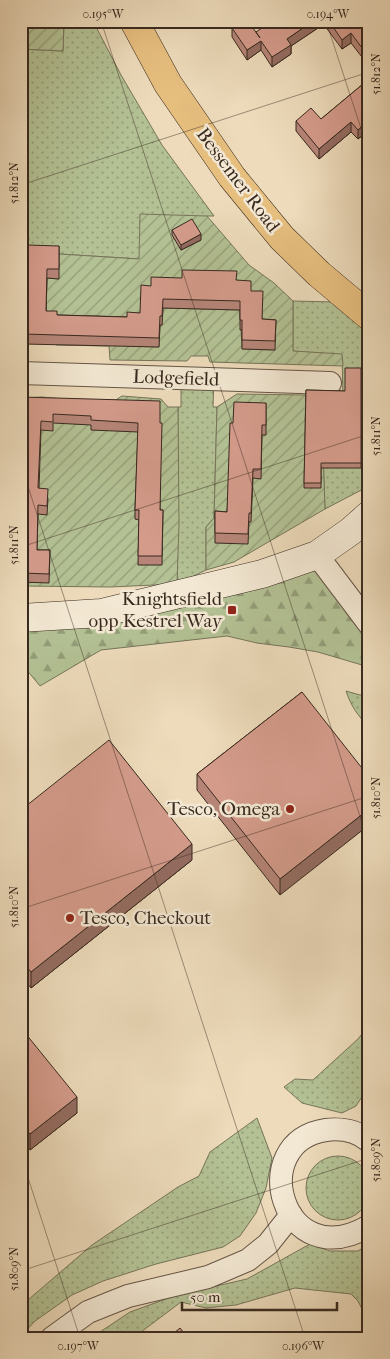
<svg xmlns="http://www.w3.org/2000/svg" width="390" height="1359" viewBox="0 0 390 1359" font-family="'IM FELL French Canon',serif">
	<style>
		.grass { fill: url(#grass-dots); stroke: #76755a }
		.forest { fill: url(#forest-firs); stroke: #76755a }
		.garden { fill: url(#garden-furrows); stroke: #76755a; fill-rule: evenodd }
		.lines { fill: none; stroke-linecap: round; stroke-linejoin: round }
		.street-casing { stroke: #655646; stroke-width: 24 }
		.secondary-casing { stroke: #38291f; stroke-width: 29 }
		.primary-casing { stroke: #38291f; stroke-width: 29 }
		.street { stroke: #f3e8d3; stroke-width: 22 }
		.secondary { stroke: #f3e8d3; stroke-width: 28 }
		.primary { stroke: #e6be7e; stroke-width: 28 }
		.wall { fill: #b68578; stroke: #38291f }
		.shaded-wall { fill: #946c61; stroke: #38291f }
		.building { fill: #d49b8b; stroke: #38291f }
		.ticks { fill: none; stroke: #38291f; stroke-width: 1; stroke-opacity: 0.45 }
		.poi-dot { fill: #8f2418; stroke: #f3e8d3; stroke-width: 2 }
		.labels { text-anchor: middle; dominant-baseline: central; stroke-width: 5; stroke-linejoin: round; paint-order: stroke }
		.street-label { font-size: 19px; fill: #38291f; stroke: #f3e8d3 }
		.poi-label { font-size: 19px; fill: #38291f; stroke: #f3e8d3; text-anchor: end }
		.neatline { fill: none; stroke: #38291f; stroke-width: 2 }
		.ticks-label { font-size: 12px; text-anchor: middle; fill: #38291f }
	</style>
	<defs>
		<pattern id="grass-dots" width="8" height="8" patternUnits="userSpaceOnUse" patternTransform="scale(1.25)"><rect width="8" height="8" fill="#b3c194"/><path d="M2 2h.1M6 6h.1" fill="none" stroke="#939d78" stroke-width="1.8" stroke-linecap="round"/></pattern>
		<pattern id="forest-firs" width="22" height="20" patternUnits="userSpaceOnUse" patternTransform="scale(1.25)"><rect width="22" height="20" fill="#b3c194"/><path d="M5 1l3.5 6h-7zM16 11l3.5 6h-7z" fill="#939d78"/></pattern>
		<pattern id="garden-furrows" width="10" height="10" patternUnits="userSpaceOnUse" patternTransform="scale(1.25)"><rect width="10" height="10" fill="#b3c194"/><path d="M-1 1l2-2M0 10L10 0M9 11l2-2" fill="none" stroke="#939d78"/></pattern>
	</defs>
	<rect width="100%" height="100%" fill="#eddbbb"/>
	<filter id="stains"><feTurbulence type="fractalNoise" baseFrequency=".004" numOctaves="4"/><feColorMatrix values="0 0 0 0 .2 0 0 0 0 .09 0 0 0 0 .02 0 0 0 .5 -.17"/></filter>
	<radialGradient id="worn" r=".72"><stop offset=".6" stop-color="#630" stop-opacity="0"/><stop offset="1" stop-color="#630" stop-opacity=".3"/></radialGradient>
	<g class="grass">
		<path d="M64,21H93L121,75L162,145L214,216H207L140,259L27,252L29,238H21V49L63,51Z"/>
		<path d="M293,301L335,302L369,330V486L325,509L322,431L343,399L342,355L293,351Z"/>
		<path d="M181,379H214L213,407H217L214,518L206,527V570L177,584L178,407H181Z"/>
		<path d="M346,691L360,695L369,693V727C358,716 351,706 346,691Z"/>
		<path d="M369,1025V1086L356,1106L342,1113L302,1103L284,1087L295,1079L313,1080L358,1039Z"/>
		<path d="M257,1118L272,1158L266,1188L256,1213L240,1236L223,1247L156,1264L103,1281L72,1295L35,1321L21,1336V1306L92,1245L178,1187L199,1176L210,1152Z"/>
		<circle cx="338" cy="1188" r="32"/>
		<path d="M310,1244L330,1251H358L369,1244V1338H366L369,1323L358,1301L351,1294L295,1288L236,1305L206,1308L181,1302L133,1338H91L130,1312L177,1295L247,1279Z"/>
	</g>
	<path class="forest" d="M319,565L369,636V665H362L318,652L289,647L257,643L227,636L101,650L40,686L21,663V615Z"/>
	<g class="garden">
		<path d="M26,21H64L63,51L21,49V41L25,42Z"/>
		<path d="M140,214L207,216L249,265L274,283L293,301V351L342,354L343,366L210,362L208,356H191L187,361L110,360L109,346L56,345L57,321L46,320L47,278L59,279L27,252L139,259ZM182,287L262,300V328L275,350L242,349L240,310L163,308L162,325H160L159,347L126,346L140,322Z"/>
		<path d="M237,394L306,395L305,421H322L325,509L234,562L206,570V527L214,518L217,407Z"/>
		<path d="M122,396L161,399L168,407H178L179,524L177,584L110,587L21,586V398L42,397L111,403Z"/>
	</g>
	<g class="lines">
		<g class="street-casing">
			<g id="street">
				<path d="M21,373L330,383"/>
				<path d="M317,555L369,624"/>
				<path d="M369,1141C357,1131 341,1128 326,1130C245,1142 282,1277 369,1226"/>
				<path d="M52,1338L88,1312L128,1296L208,1277L248,1260L268,1244L291,1215"/>
			</g>
		</g>
		<g class="secondary-casing">
			<path id="secondary" d="M21,618L101,613L262,574L317,555L351,531L369,515"/>
		</g>
		<g class="primary-casing">
			<path id="primary" d="M134,21L168,84L232,177L282,238L319,274L369,316"/>
		</g>
		<use href="#street" class="street"/>
		<use href="#secondary" class="secondary"/>
		<use href="#primary" class="primary"/>
	</g>
	<g class="wall">
		<path d="M21,21H26L25,42L21,41Z"/>
		<path d="M324,21V24L291,46V54L272,67L261,50L247,60L232,37V28L256,32Z"/>
		<path d="M325,21H364L369,27L365,61L351,43L342,49L325,26Z"/>
		<path d="M369,79V130L358,139L351,132L319,159L296,131V121L321,119Z"/>
		<path d="M172,230L201,240L181,250L172,235Z"/>
		<path d="M59,246V279L47,278L46,311L57,315L127,317L140,313L151,286L237,280L251,291L262,319L276,320L275,350L242,349V330H240V310L163,308L162,325H160L159,347L24,344L25,323H21V294L26,266Z"/>
		<path d="M361,368V468H321V488H304L306,390L345,391Z"/>
		<path d="M21,397L160,423V510H163L162,565H138L139,520L135,519V510L138,432L91,430V425L53,423V431L41,430L39,488L48,498L47,515L38,514L37,550H50L49,583L21,582Z"/>
		<path d="M266,403V435H262L261,479L253,478L251,522H249L248,544L215,543V511L227,512L233,423Z"/>
		<path d="M302,692L280,895L197,790V774Z"/>
		<path d="M21,810L192,860L31,988L21,976Z"/>
		<path d="M21,1028L77,1113L30,1150L25,1144L21,1146Z"/>
	</g>
	<g class="shaded-wall">
		<path d="M313,21H324V24L291,46V54L272,67V57L287,39Z"/>
		<path d="M351,33V43L342,49V40Z"/>
		<path d="M261,41V50L247,60V50Z"/>
		<path d="M369,48V58L365,61V52Z"/>
		<path d="M369,120V130L358,139V130Z"/>
		<path d="M351,122V132L319,159V149Z"/>
		<path d="M201,234V240L181,250V245Z"/>
		<path d="M369,809V825L280,895V879Z"/>
		<path d="M192,844V860L31,988V972Z"/>
		<path d="M77,1097V1113L30,1150V1134Z"/>
		<path d="M25,1128V1144L21,1146V1130Z"/>
	</g>
	<g class="building">
		<path d="M21,21H26L25,26L21,25Z"/>
		<path d="M242,21H248L260,38L256,32L272,21H313L287,39L291,45L272,57L261,41L247,50L232,28Z"/>
		<path d="M329,21H364L369,27V48L365,52L351,33L342,40Z"/>
		<path d="M369,79V120L358,130L351,122L319,149L296,121L311,108L321,119Z"/>
		<path d="M192,219L201,234L181,245L172,230Z"/>
		<path d="M27,245L59,246V269H47L46,311H57V315L127,317V312L140,313L141,285L151,286V277L182,278V270L237,271L236,280L251,281V291H263L262,319L276,320L275,341L242,340V320H240V301L163,299L162,316H160L159,338L24,334L25,314L21,313V294L22,266H26Z"/>
		<path d="M345,368H361V463H321V483H304L306,390L345,391Z"/>
		<path d="M21,397L160,401V423H162L160,510H163L162,556H138L139,510H135L138,423L91,420V416L53,414V422L41,421L38,488L48,489L47,506L38,505L37,550H50L49,574L21,573V419H22V412H21Z"/>
		<path d="M234,402L266,403V425H262L261,469H253L251,513H249L248,534L215,533V511L227,512L230,423H233Z"/>
		<path d="M302,692L369,777V809L280,879L197,774Z"/>
		<path d="M109,740L192,844L31,972L21,960V810Z"/>
		<path d="M21,1028L77,1097L30,1134L25,1128L21,1130Z"/>
		<path d="M180,1328L188,1338H168Z"/>
		<path d="M147,1331L152,1338H139Z"/>
	</g>
	<path class="ticks" d="M101,21L369,844M326,21L369,153M21,185L369,72M21,465L305,1338M21,547L369,434M21,909L369,796M21,1156L80,1338M21,1271L369,1158"/>
	<g class="poi-dot">
		<rect x="227" y="605" width="10" height="10" rx="2.5"/>
		<circle cx="290" cy="809" r="5"/>
		<circle cx="70" cy="918" r="5"/>
	</g>
	<g class="labels">
		<g class="street-label">
			<text transform="translate(238 180) rotate(53)">Bessemer Road</text>
			<text transform="translate(176 378) rotate(2)">Lodgefield</text>
		</g>
		<g class="poi-label">
			<text x="222" y="599">Knightsfield<tspan x="222" dy="22">opp Kestrel Way</tspan></text>
			<text x="280" y="809">Tesco, Omega</text>
			<text x="80" y="918" text-anchor="start">Tesco, Checkout</text>
		</g>
	</g>
	<rect width="390" height="1359" fill="none" stroke="#eddbbb" stroke-width="55"/>
	<path d="M182 1302v8h155v-8" fill="none" stroke="#38291f" stroke-width="2.5"/>
	<text x="190" y="1302" font-size="15" fill="#38291f" stroke="#f3e8d3" stroke-width="4" paint-order="stroke">50 m</text>
	<rect x="28" y="28" width="334" height="1304" class="neatline"/>
	<g class="ticks-label">
		<text x="103" y="18">0.195°W</text>
		<text x="328" y="18">0.194°W</text>
		<text transform="translate(376 74) rotate(-90)" y="4">51.812°N</text>
		<text transform="translate(14 183) rotate(-90)" y="4">51.812°N</text>
		<text transform="translate(376 436) rotate(-90)" y="4">51.811°N</text>
		<text transform="translate(14 545) rotate(-90)" y="4">51.811°N</text>
		<text transform="translate(376 798) rotate(-90)" y="4">51.810°N</text>
		<text transform="translate(14 907) rotate(-90)" y="4">51.810°N</text>
		<text transform="translate(376 1160) rotate(-90)" y="4">51.809°N</text>
		<text transform="translate(14 1269) rotate(-90)" y="4">51.809°N</text>
		<text x="78" y="1350">0.197°W</text>
		<text x="303" y="1350">0.196°W</text>
	</g>
	<rect width="100%" height="100%" filter="url(#stains)"/>
	<rect width="100%" height="100%" fill="url(#worn)"/>
</svg>
